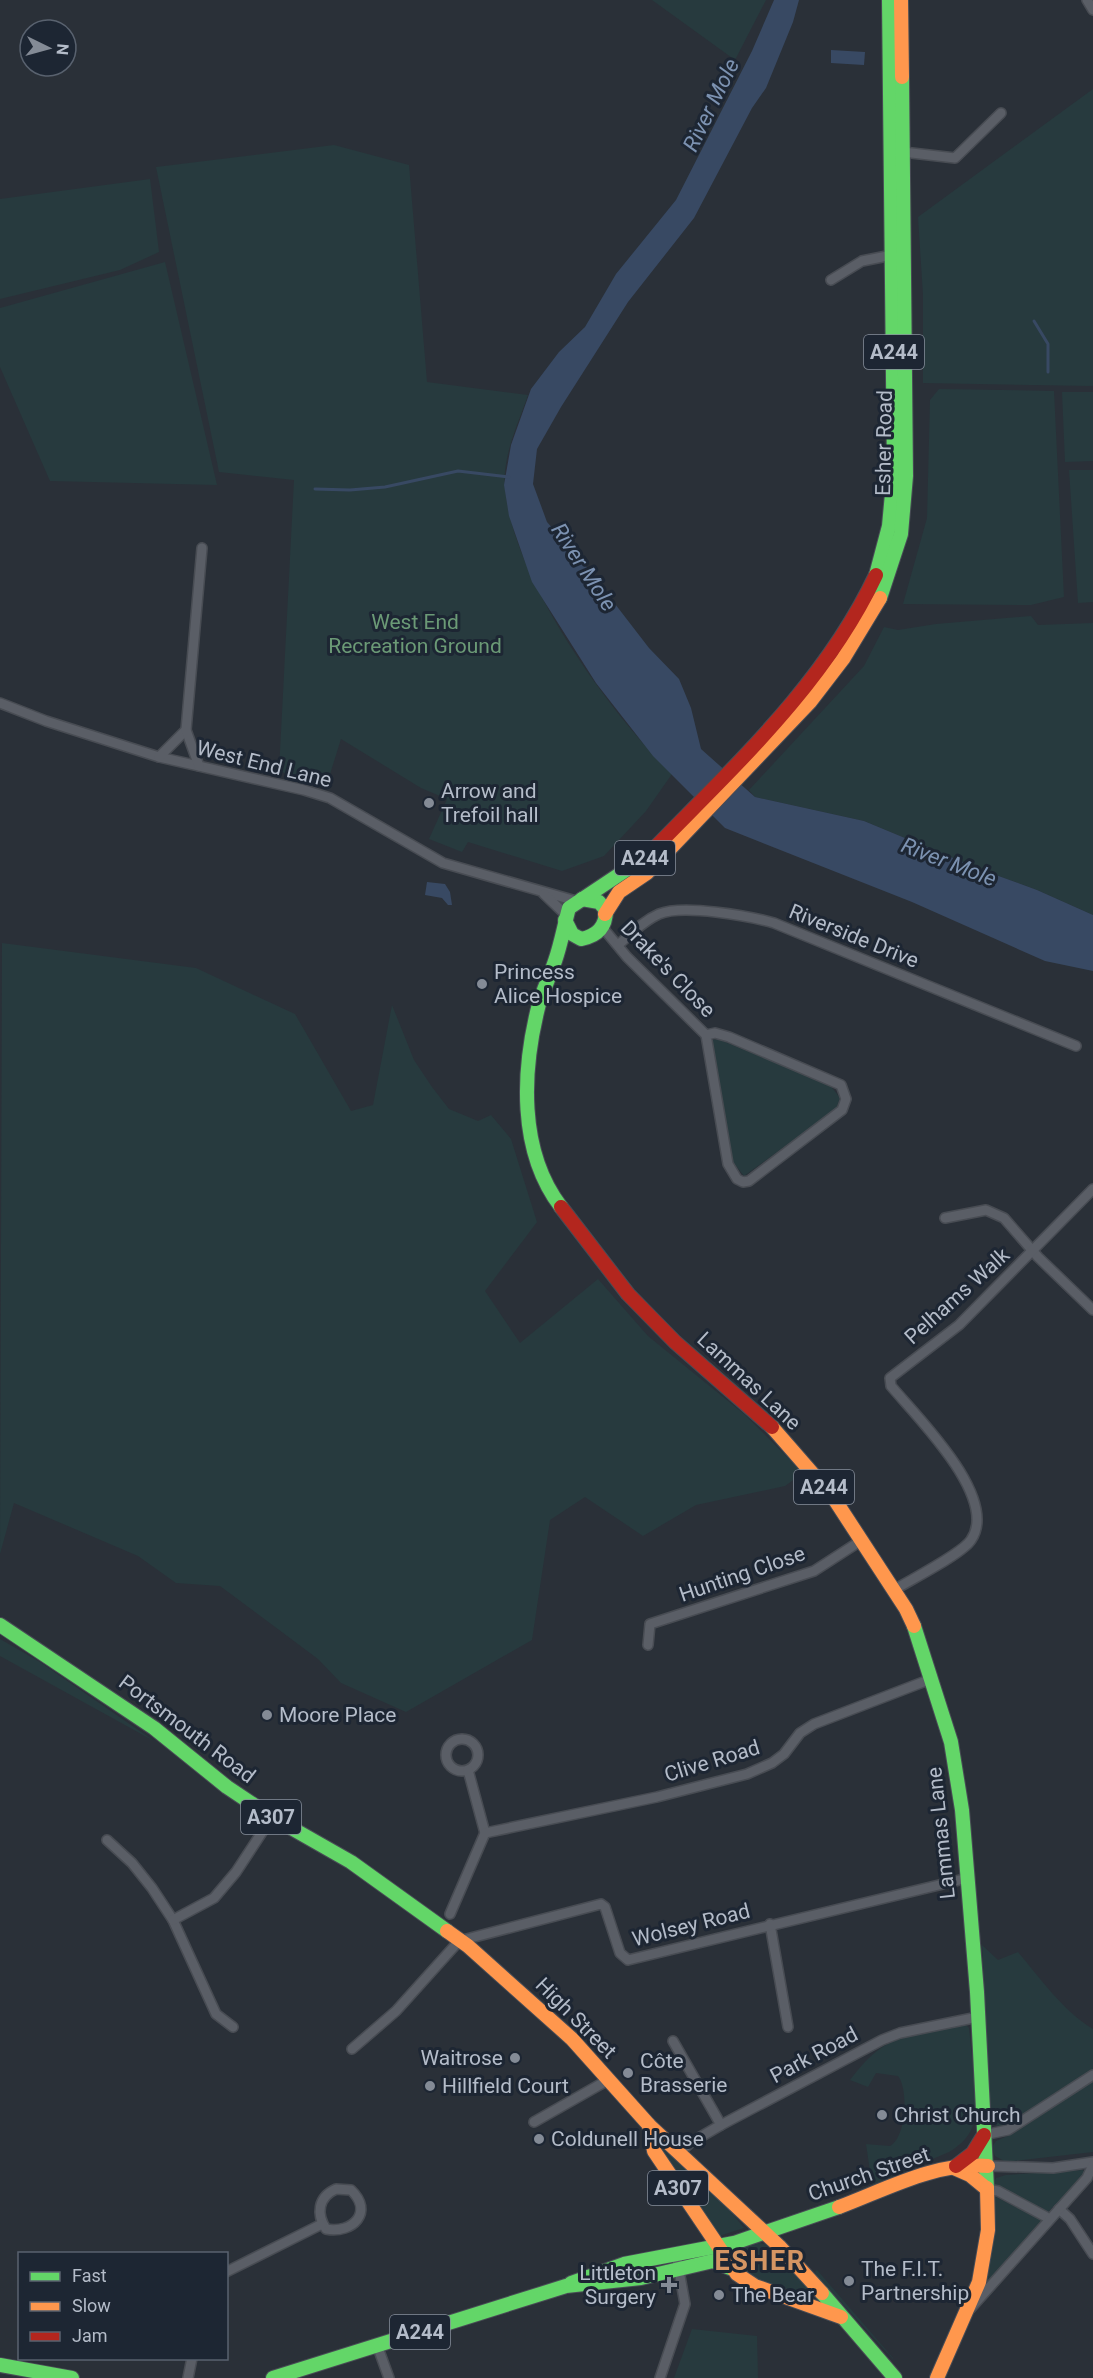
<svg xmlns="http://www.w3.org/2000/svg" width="1093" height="2378" viewBox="0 0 1093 2378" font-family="Roboto,sans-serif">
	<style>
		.green { fill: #273a3e }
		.water { fill: #384963 }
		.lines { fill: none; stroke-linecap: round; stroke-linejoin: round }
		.stream { stroke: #384963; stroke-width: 3 }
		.street-casing { stroke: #484c53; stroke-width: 12 }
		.fast-casing { stroke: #484c55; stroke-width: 16 }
		.slow-casing { stroke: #484c55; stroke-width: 16 }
		.jam-casing { stroke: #484c55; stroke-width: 16 }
		.street { stroke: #5a5e66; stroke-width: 9 }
		.fast { stroke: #63d668; stroke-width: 14 }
		.slow { stroke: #ff974d; stroke-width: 14 }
		.jam { stroke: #b3261e; stroke-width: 14 }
		.poi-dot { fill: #848b96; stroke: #1d2633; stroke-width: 2 }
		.labels { text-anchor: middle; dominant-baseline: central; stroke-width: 6; stroke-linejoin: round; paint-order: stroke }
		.shield { fill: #1d2633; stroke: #878f9c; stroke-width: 1.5 }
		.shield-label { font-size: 20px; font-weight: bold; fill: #b4bcc9 }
		.street-label { font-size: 21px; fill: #b4bcc9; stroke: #1d2633 }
		.park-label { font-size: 21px; fill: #6b9a76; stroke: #1d2633 }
		.poi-label { font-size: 21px; fill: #b4bcc9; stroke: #1d2633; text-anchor: start }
		.water-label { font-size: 22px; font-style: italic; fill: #7c92b1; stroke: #1d2633 }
		.district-label { font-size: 27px; font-weight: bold; letter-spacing: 1.5px; fill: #d59563; stroke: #1d2633 }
	</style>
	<rect width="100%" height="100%" fill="#2a3038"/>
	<g class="green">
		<path d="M652,0H766L735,60Z"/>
		<path d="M1093,89V386L923,383V295L918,217Z"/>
		<path d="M334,145L409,165L427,382L528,395C518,424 502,457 505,487C512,578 608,711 672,774L646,811L604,856L562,871L468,842L462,852L429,839L447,799L421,788L341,739L326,787L279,771L294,480L219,472L156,167Z"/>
		<path d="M150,179L159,252L120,270L0,299V199Z"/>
		<path d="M165,262L217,485L50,481L0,367V308Z"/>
		<path d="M939,389L1054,391L1064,597L1031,605L903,604L927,518L930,400Z"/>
		<path d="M1062,392H1093V461L1065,462Z"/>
		<path d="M1069,470H1093V602L1078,603Z"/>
		<path d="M1031,616L1038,625L1093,623V915L1037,890L982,870L864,821L755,797L749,790L864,666L884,627L898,630L936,624Z"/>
		<path d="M2,943L196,968L295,1014L351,1111L373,1105L392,1005L414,1060L432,1087L449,1109L478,1121L491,1115L511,1139L537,1222L485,1291L520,1343L598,1279L648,1336L744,1414L803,1473L785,1486L696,1505L643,1536L585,1497L550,1520L532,1640L406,1712L341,1683L318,1659L220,1586L176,1583L138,1556L14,1503L0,1554Z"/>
		<path d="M718,1039L830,1085L840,1098L836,1109L744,1176L732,1161L711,1040Z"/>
		<path d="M0,1639L40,1662L154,1741L0,1656Z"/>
		<path d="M982,1945L998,1960L1018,1952C1040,1978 1063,2011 1093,2029V2070L1014,2122L999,2127L992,2123L991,2118Z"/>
		<path d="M965,2024L969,2028C971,2051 980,2109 972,2128C968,2138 958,2147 949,2152L872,2185L866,2144L890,2146C906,2138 909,2090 898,2076L876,2073L868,2087L850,2080C887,2031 909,2035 965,2024Z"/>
		<path d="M1093,2081V2152L1006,2162L995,2156L992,2147L996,2141L1014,2133Z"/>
		<path d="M660,2143L717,2195L744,2228L719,2236L659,2146Z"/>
		<path d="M1083,2170L1085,2175L1048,2212L993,2185L996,2178L1006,2175Z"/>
		<path d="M992,2195L1040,2219L1041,2222L979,2297L987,2276L993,2240Z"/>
		<path d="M759,2243L765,2244L812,2291V2295L808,2297C787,2289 744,2281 735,2257L739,2249Z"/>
		<path d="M817,2270L893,2358V2359L817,2276L815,2272Z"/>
		<path d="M692,2329L757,2336L758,2378H674Z"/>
	</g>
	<g class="water">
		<path d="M774,0H799L793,22L766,88L752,108L694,218L628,302L561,407L537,449L533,484L547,522L585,565L649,648L679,679L691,708L701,749L755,797L864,821L982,870L1037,890L1093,915V971L1045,961L912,902L725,828L653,756L596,683L532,582L509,516L504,485L511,445L531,389L559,352L585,327L616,274L676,200L752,51Z"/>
		<path d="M831,50L865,52L864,65L831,63Z"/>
		<path d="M427,882L445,884L450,892L452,905H448L442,898L425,895Z"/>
	</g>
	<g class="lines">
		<g class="stream">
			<path d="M1034,321L1048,344V372"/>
			<path d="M315,489L350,490L385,487L458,471L509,477"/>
		</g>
		<g class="street-casing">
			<g id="street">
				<path d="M1087,0L1093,10"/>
				<path d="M903,152L955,158L1001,113"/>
				<path d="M831,280L862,261L892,255"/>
				<path d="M0,703L46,721L159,757L304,790L330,798L443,863L576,901"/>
				<path d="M159,757L186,730"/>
				<path d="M199,766L186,730L202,548"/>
				<path d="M544,894L566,915"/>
				<path d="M603,928L627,957L706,1035L728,1164L737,1179L743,1182L749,1181L842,1110L846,1099L841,1085L729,1037L715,1033L706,1035"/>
				<path d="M618,945C631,934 643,921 659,914C683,904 749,916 774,923L1076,1046"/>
				<path d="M945,1218L986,1210L1004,1218L1038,1257L1093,1310"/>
				<path d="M894,1590C910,1580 962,1554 971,1540C1000,1498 917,1417 891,1386L890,1378L959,1325L1093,1189"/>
				<path d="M648,1645L650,1624L814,1571L862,1540"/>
				<circle cx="462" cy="1755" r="16"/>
				<path d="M468,1770L485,1833"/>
				<path d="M107,1840L132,1863L152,1888L173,1920L216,2014L233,2027"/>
				<path d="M450,1914L485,1833L657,1797L747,1774L772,1763L784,1754L800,1733L814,1724L931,1679"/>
				<path d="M173,1920L214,1898L236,1872L272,1817"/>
				<path d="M770,1924L788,2027"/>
				<path d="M673,2041L721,2125"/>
				<path d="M352,2049L396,2011L459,1941L601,1904L605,1907L620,1953L628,1960L968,1878"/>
				<path d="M534,2122L608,2080"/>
				<path d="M984,2135L1008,2130L1093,2075"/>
				<path d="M679,2153L690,2143L721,2125L882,2040L900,2033L978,2017"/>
				<path d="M988,2166L1053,2168L1093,2162"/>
				<path d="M336,2189L351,2190C374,2212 353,2234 326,2229C316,2214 318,2197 336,2189Z"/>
				<path d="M987,2189L998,2191L1050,2219"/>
				<path d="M1059,2209L1070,2219L1093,2254"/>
				<path d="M226,2272L322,2224"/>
				<path d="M970,2309L1087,2178L1093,2165"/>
				<path d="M377,2345L389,2378"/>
				<path d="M188,2378L192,2358"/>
				<path d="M660,2378L685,2304L676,2254"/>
			</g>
		</g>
		<g class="fast-casing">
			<g id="fast">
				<path d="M876,575L889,526L894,472L889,0"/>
				<path d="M880,598L901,534L906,476L902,77"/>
				<path d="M565,920L572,934L581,939C597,936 606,927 606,910L599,902L582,899"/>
				<path d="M561,1207C518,1151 522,1070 539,1004C543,990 550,976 555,961C561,944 564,926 569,908L635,864"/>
				<path d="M0,1625L154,1728L227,1787L272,1817L351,1862L447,1931"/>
				<path d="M914,1626L951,1742L962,1810L977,1992L987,2188"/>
				<path d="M571,2283L624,2264L734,2243L839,2207"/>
				<path d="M822,2293L895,2378"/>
				<path d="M0,2365L72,2378"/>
				<path d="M273,2378L566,2286L641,2278L713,2261L730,2268"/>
			</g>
		</g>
		<g class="slow-casing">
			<g id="slow">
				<path d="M901,0L902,77"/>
				<path d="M605,914L619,892L647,873L810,702L843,659L880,598"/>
				<path d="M772,1427L833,1497L906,1609L914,1626"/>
				<path d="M447,1931L468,1946L572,2039L649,2125L779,2246L822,2293"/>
				<path d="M649,2125L654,2151L737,2274L755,2286L841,2317"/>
				<path d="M954,2168L970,2175L987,2189"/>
				<path d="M839,2207C887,2189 935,2162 988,2166"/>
				<path d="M937,2378L979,2282L988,2230L987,2188"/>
			</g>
		</g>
		<g class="jam-casing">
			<g id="jam">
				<path d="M635,864L647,856C731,769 824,686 876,575"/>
				<path d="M561,1207L628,1294L675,1342L772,1427"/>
				<path d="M956,2166L973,2153L984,2135"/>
			</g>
		</g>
		<use href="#street" class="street"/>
		<use href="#fast" class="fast"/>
		<use href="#slow" class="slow"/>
		<use href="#jam" class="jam"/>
	</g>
	<g class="poi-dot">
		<circle cx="429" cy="803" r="6"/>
		<circle cx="482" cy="984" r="6"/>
		<circle cx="267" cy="1715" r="6"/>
		<circle cx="515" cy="2058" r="6"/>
		<circle cx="628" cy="2073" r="6"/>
		<circle cx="430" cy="2086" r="6"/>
		<circle cx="882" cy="2115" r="6"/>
		<circle cx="539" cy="2139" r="6"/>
		<circle cx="849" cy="2281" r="6"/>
		<path d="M666 2276h6v6h6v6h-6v6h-6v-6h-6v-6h6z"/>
		<circle cx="719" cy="2295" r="6"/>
	</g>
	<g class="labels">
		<g class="shield">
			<rect x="864" y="335" width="60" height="34" rx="4.5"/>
			<rect x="615" y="841" width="60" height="34" rx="4.5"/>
			<rect x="794" y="1470" width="60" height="34" rx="4.5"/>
			<rect x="241" y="1800" width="60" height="34" rx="4.5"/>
			<rect x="648" y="2171" width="60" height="34" rx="4.5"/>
			<rect x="390" y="2315" width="60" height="34" rx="4.5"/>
		</g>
		<g class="shield-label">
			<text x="894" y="352">A244</text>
			<text x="645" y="858">A244</text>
			<text x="824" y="1487">A244</text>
			<text x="271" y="1817">A307</text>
			<text x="678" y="2188">A307</text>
			<text x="420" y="2332">A244</text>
		</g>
		<g class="street-label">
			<text transform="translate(884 443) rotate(-89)">Esher Road</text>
			<text transform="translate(264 764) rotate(14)">West End Lane</text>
			<text transform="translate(854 936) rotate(22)">Riverside Drive</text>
			<text transform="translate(668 969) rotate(46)">Drake's Close</text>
			<text transform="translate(957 1296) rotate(-42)">Pelhams Walk</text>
			<text transform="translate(749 1381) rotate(43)">Lammas Lane</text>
			<text transform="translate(742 1574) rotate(-19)">Hunting Close</text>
			<text transform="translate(187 1729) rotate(37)">Portsmouth Road</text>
			<text transform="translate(712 1761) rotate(-17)">Clive Road</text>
			<text transform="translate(941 1833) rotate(-96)">Lammas Lane</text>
			<text transform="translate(691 1925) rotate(-14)">Wolsey Road</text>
			<text transform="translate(576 2018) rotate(45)">High Street</text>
			<text transform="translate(814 2055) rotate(-28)">Park Road</text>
			<text transform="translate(869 2174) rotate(-19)">Church Street</text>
		</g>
		<g class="park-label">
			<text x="415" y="622">West End<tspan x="415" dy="24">Recreation Ground</tspan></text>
		</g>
		<g class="poi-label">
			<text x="441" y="791">Arrow and<tspan x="441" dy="24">Trefoil hall</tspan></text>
			<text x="494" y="972">Princess<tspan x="494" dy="24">Alice Hospice</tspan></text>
			<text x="279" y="1715">Moore Place</text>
			<text x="503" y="2058" text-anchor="end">Waitrose</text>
			<text x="640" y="2061">Côte<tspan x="640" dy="24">Brasserie</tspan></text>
			<text x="442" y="2086">Hillfield Court</text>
			<text x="894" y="2115">Christ Church</text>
			<text x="551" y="2139">Coldunell House</text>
			<text x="861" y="2269">The F.I.T.<tspan x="861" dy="24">Partnership</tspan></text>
			<text x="656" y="2273" text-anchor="end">Littleton<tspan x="656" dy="24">Surgery</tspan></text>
			<text x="731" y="2295">The Bear</text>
		</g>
		<g class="water-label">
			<text transform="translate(711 105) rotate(-64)">River Mole</text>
			<text transform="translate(584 567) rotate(57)">River Mole</text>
			<text transform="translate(949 862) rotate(21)">River Mole</text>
		</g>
		<g class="district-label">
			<text x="760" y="2261">ESHER</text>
		</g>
	</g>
	<rect x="18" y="2252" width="210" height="108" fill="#1d2633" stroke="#59626f" stroke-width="1.5"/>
	<rect x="30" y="2272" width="30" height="9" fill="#63d668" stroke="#59626f" stroke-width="1.5"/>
	<text x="72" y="2282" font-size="18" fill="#b4bcc9">Fast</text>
	<rect x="30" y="2302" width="30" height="9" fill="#ff974d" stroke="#59626f" stroke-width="1.5"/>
	<text x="72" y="2312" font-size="18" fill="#b4bcc9">Slow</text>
	<rect x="30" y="2332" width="30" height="9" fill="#b3261e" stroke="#59626f" stroke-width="1.5"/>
	<text x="72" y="2342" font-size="18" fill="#b4bcc9">Jam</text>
	<g transform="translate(48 48) rotate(95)"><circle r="28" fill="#1d2633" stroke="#59626f" stroke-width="1.5"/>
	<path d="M0-4.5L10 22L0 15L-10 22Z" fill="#848b96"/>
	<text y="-9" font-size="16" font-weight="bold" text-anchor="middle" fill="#b4bcc9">N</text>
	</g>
</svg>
